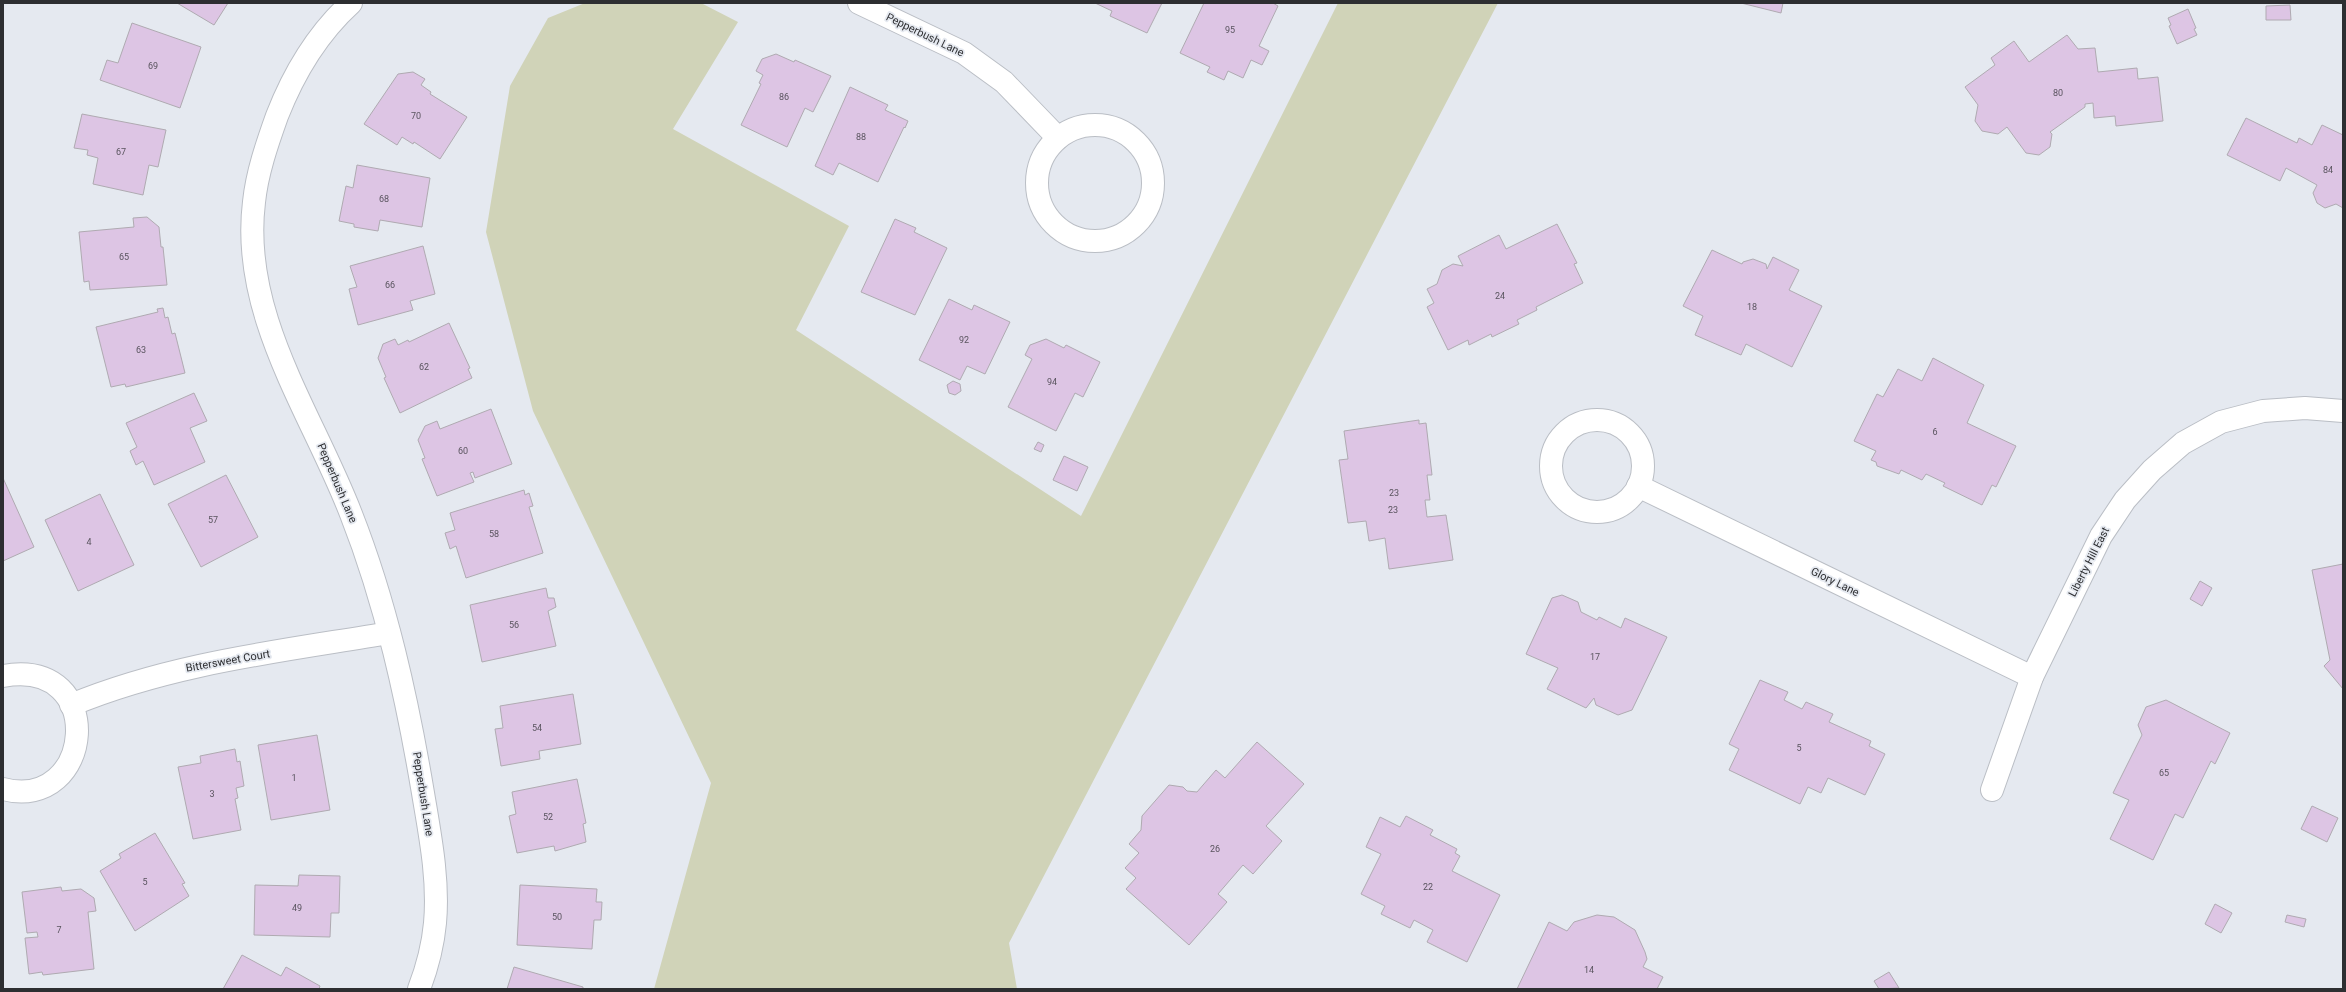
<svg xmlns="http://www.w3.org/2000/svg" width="2346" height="992" viewBox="0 0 2346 992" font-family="Roboto,sans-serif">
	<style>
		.green { fill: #d0d3b8 }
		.building { fill: #ddc5e4; stroke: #afaab1 }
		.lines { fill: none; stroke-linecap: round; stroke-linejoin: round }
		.minor-casing { stroke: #babec5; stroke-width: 24 }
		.minor { stroke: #fff; stroke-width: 22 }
		.labels { text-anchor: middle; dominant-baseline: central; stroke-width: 3.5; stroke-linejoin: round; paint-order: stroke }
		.number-label { font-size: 9px; fill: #59545e }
		.street-label { font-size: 11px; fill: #2d2e31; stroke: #e5e9f0 }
	</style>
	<rect width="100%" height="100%" fill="#e5e9f0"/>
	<path class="green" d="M585,3H701L738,22L673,129L849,226L796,330L1081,516L1338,3H1498L1009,943L1017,989H654L711,783L533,411L486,232L510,86L548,18Z"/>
	<g class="building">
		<path d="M177,3H228L214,25Z"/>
		<path d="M1095,3H1162L1147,33L1110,16L1112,11Z"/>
		<path d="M1204,3H1273L1278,6L1259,46L1269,51L1262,65L1251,60L1243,78L1228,71L1224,80L1207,72L1210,67L1180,53Z"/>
		<path d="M1741,3H1783L1781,13Z"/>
		<path d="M2290,5L2291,20H2266V6Z"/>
		<path d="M2188,9L2196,28L2194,29L2197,35L2177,44L2169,26L2171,25L2168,18Z"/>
		<path d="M132,23L201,47L180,108L100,80L107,60L118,63Z"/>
		<path d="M2067,35L2078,49L2095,48L2098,72L2137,68L2138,79L2158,77L2163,121L2116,126L2115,116L2094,118L2093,103L2085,104V107L2050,132L2052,134L2050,147L2039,155L2026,153L2007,127L1998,134L1982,131L1975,121L1978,105L1965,87L1995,65L1991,58L2014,41L2029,62Z"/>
		<path d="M776,54L794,62L795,60L831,76L813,112L805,108L787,147L741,125L761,84L759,83L763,75L756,71L762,59Z"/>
		<path d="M413,72L425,79L421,85L431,92L430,94L467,117L440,159L414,142L413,144L402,137L397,145L364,124L398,74Z"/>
		<path d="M850,87L888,105L885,110L908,121L905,128L904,127L878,182L839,163L833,175L815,166Z"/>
		<path d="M82,114L166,130L158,167L149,165L143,195L93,184L98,158L87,155L88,150L74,148Z"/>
		<path d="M2246,118L2297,143L2299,138L2312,145L2322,125L2343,135V208L2336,204L2325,208L2317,203L2313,193L2317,185L2286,168L2280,181L2227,155Z"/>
		<path d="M357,165L430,178L422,227L380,220L378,231L354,227V224L339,221L346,186L353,188Z"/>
		<path d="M147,217L159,227L161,247H163L167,285L90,290L89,281L84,282L79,232L134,227L133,218Z"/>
		<path d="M895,219L916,228L914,232L947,248L915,315L861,292Z"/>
		<path d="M1557,224L1577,263L1574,264L1583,283L1536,307L1537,310L1517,320L1519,324L1492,337L1491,334L1469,345L1468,340L1448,350L1427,307L1434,303L1427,289L1437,284L1442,270L1453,264L1463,266L1458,256L1499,235L1506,249Z"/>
		<path d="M423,246L435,294L410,301L413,310L358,325L349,289L357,287L350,266Z"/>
		<path d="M1712,250L1742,264L1743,262L1753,259L1766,264L1767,269L1773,257L1799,270L1789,290L1822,306L1792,367L1746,344L1741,355L1695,335L1703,316L1683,306Z"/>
		<path d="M949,299L972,310L974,305L1010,322L985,374L967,366L960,380L919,360Z"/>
		<path d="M163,308L165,318L168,317L172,334L175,333L185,373L126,387L125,384L111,387L96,327L158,312L157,309Z"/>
		<path d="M449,323L470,368L468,369L472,378L400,413L384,378L386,377L378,358L383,344L395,339L398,345L408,340L409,342Z"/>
		<path d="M1046,339L1064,348L1066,345L1100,362L1083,397L1075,393L1056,431L1008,407L1032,359L1025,355L1030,345Z"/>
		<path d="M1933,358L1984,385L1967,423L2016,446L1996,487L1992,485L1982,505L1943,486L1945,483L1926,474L1922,480L1901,470L1899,474L1877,466L1876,462L1871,460L1876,451L1854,441L1877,394L1883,397L1898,369L1922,381Z"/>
		<path d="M953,381L960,384L961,391L955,395L949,393L947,385Z"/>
		<path d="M194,393L207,421L190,428L205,462L154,485L143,461L136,465L130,451L137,447L126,423Z"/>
		<path d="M491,409L512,464L475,478L473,472L470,473L474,482L437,496L422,459L425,458L418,440L425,426L437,421L440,429Z"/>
		<path d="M1419,420V424L1426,423L1432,475H1427L1430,500H1425L1427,517L1446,515L1453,560L1389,569L1385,538L1369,541L1366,521L1348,523L1339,460L1348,459L1344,431Z"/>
		<path d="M1038,442L1044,445L1041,452L1034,449Z"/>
		<path d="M1064,456L1088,467L1077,491L1053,480Z"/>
		<path d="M226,475L258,537L201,567L168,504Z"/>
		<path d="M3,478L34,547L3,561Z"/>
		<path d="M524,490L525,495L529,493L533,506L529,507L543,553L466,578L456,546L450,549L445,533L455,530L450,513Z"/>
		<path d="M100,494L134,565L78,591L45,520Z"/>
		<path d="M2343,564V689L2324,666L2330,660L2312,570Z"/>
		<path d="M2200,581L2212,588L2202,606L2190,599Z"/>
		<path d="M546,588L548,598H554L556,607L548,611L556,646L482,662L470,605Z"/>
		<path d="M1562,595L1578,602L1581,612L1597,620L1599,617L1621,628L1625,618L1667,637L1632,710L1618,715L1596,705L1594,698L1586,708L1547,689L1558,668L1526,654L1552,598Z"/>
		<path d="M1760,680L1788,692L1784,700L1802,709L1806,702L1833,714L1829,722L1871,741L1869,746L1885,754L1865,795L1828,778L1821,793L1808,787L1800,804L1729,770L1739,749L1729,744Z"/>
		<path d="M573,694L581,744L539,751L540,759L501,766L495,729L503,728L500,706Z"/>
		<path d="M2166,700L2230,733L2215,764L2211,761L2183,818L2175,814L2153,860L2110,839L2129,800L2113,793L2142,735L2138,725L2146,707Z"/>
		<path d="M317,735L330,810L271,820L258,745Z"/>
		<path d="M1257,742L1304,784L1266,826L1282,841L1253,874L1243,865L1218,894L1227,902L1189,945L1126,889L1136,878L1125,868L1139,853L1129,844L1141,830L1142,816L1169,785L1183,787L1187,791L1197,792L1216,770L1225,778Z"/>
		<path d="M235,749L237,762L240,761L244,786L236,788L238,798L235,799L241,830L193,839L178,767L201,763L200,756Z"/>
		<path d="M577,779L586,823L583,824L586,842L555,851L554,846L517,853L509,816L516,814L512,792Z"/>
		<path d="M2312,806L2338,818L2327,842L2301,829Z"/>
		<path d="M1406,816L1433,830L1430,835L1457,849L1455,853L1460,856L1452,871L1500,895L1467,962L1427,942L1433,930L1414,920L1410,928L1381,914L1385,906L1361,894L1381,854L1366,847L1380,817L1400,827Z"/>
		<path d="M155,833L185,883L182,884L189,896L135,931L100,871L121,858L119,854Z"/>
		<path d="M299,875L340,876L339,913H331L330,937L254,935L255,885L298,886Z"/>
		<path d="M520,885L597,889L596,902H602L601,920H594L592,949L517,945Z"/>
		<path d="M61,887L62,891L81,889L94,898L96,911L88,912L94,969L43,975L42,972L29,974L25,938L38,937L37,932L27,933L22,892Z"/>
		<path d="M2215,904L2232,913L2221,933L2205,924Z"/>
		<path d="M1597,915L1614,917L1635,930L1645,952L1647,959L1643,967L1663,977L1657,989H1517L1549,922L1567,931L1574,922Z"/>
		<path d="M2287,915L2306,919L2304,927L2285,922Z"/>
		<path d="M242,955L281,976L286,967L320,986L319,989H223Z"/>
		<path d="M514,967L583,987V989H507Z"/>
		<path d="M1889,972L1899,988L1879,989L1874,981Z"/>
	</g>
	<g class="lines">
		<g class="minor-casing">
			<g id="minor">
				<path d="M351,3C318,33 293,75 277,116C267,144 257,173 254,202C240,315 312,413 351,514C386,603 407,698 423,793C430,835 439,880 435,923C433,945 427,968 419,989"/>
				<path d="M859,3L964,53L1004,82L1058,138"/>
				<circle cx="1095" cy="183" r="58"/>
				<circle cx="1597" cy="466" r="46"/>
				<path d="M1638,486L2032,677"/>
				<path d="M3,676C109,657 94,813 3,789"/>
				<path d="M71,705C172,663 282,651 389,633"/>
				<path d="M1992,790L2032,677L2101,536L2125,500L2152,470L2183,443L2221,422L2263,411L2305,408L2343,411"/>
			</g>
		</g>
		<use href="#minor" class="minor"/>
	</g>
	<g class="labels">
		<g class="number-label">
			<text x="1230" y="30">95</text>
			<text x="153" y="66">69</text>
			<text x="2058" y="93">80</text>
			<text x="784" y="97">86</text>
			<text x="416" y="116">70</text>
			<text x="861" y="137">88</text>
			<text x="121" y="152">67</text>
			<text x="2328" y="170">84</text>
			<text x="384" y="199">68</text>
			<text x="124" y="257">65</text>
			<text x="390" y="285">66</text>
			<text x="1500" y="296">24</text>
			<text x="1752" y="307">18</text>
			<text x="964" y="340">92</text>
			<text x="141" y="350">63</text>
			<text x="424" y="367">62</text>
			<text x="1052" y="382">94</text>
			<text x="1935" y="432">6</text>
			<text x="463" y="451">60</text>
			<text x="1394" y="493">23</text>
			<text x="1393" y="510">23</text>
			<text x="213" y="520">57</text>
			<text x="494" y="534">58</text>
			<text x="89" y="542">4</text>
			<text x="514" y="625">56</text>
			<text x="1595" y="657">17</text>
			<text x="537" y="728">54</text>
			<text x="1799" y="748">5</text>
			<text x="2164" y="773">65</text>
			<text x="294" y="778">1</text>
			<text x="212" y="794">3</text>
			<text x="548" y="817">52</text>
			<text x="1215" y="849">26</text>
			<text x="145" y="882">5</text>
			<text x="1428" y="887">22</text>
			<text x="297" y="908">49</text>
			<text x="557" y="917">50</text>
			<text x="59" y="930">7</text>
			<text x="1589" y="970">14</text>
		</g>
		<g class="street-label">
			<text transform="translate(925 35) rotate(26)">Pepperbush Lane</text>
			<text transform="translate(337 483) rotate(67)">Pepperbush Lane</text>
			<text transform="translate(2089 562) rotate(-63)">Liberty Hill East</text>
			<text transform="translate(1835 582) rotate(26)">Glory Lane</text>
			<text transform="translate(228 661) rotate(-10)">Bittersweet Court</text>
			<text transform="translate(423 794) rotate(81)">Pepperbush Lane</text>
		</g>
	</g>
	<rect width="2346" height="992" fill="none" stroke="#2d2e31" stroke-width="8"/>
</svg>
